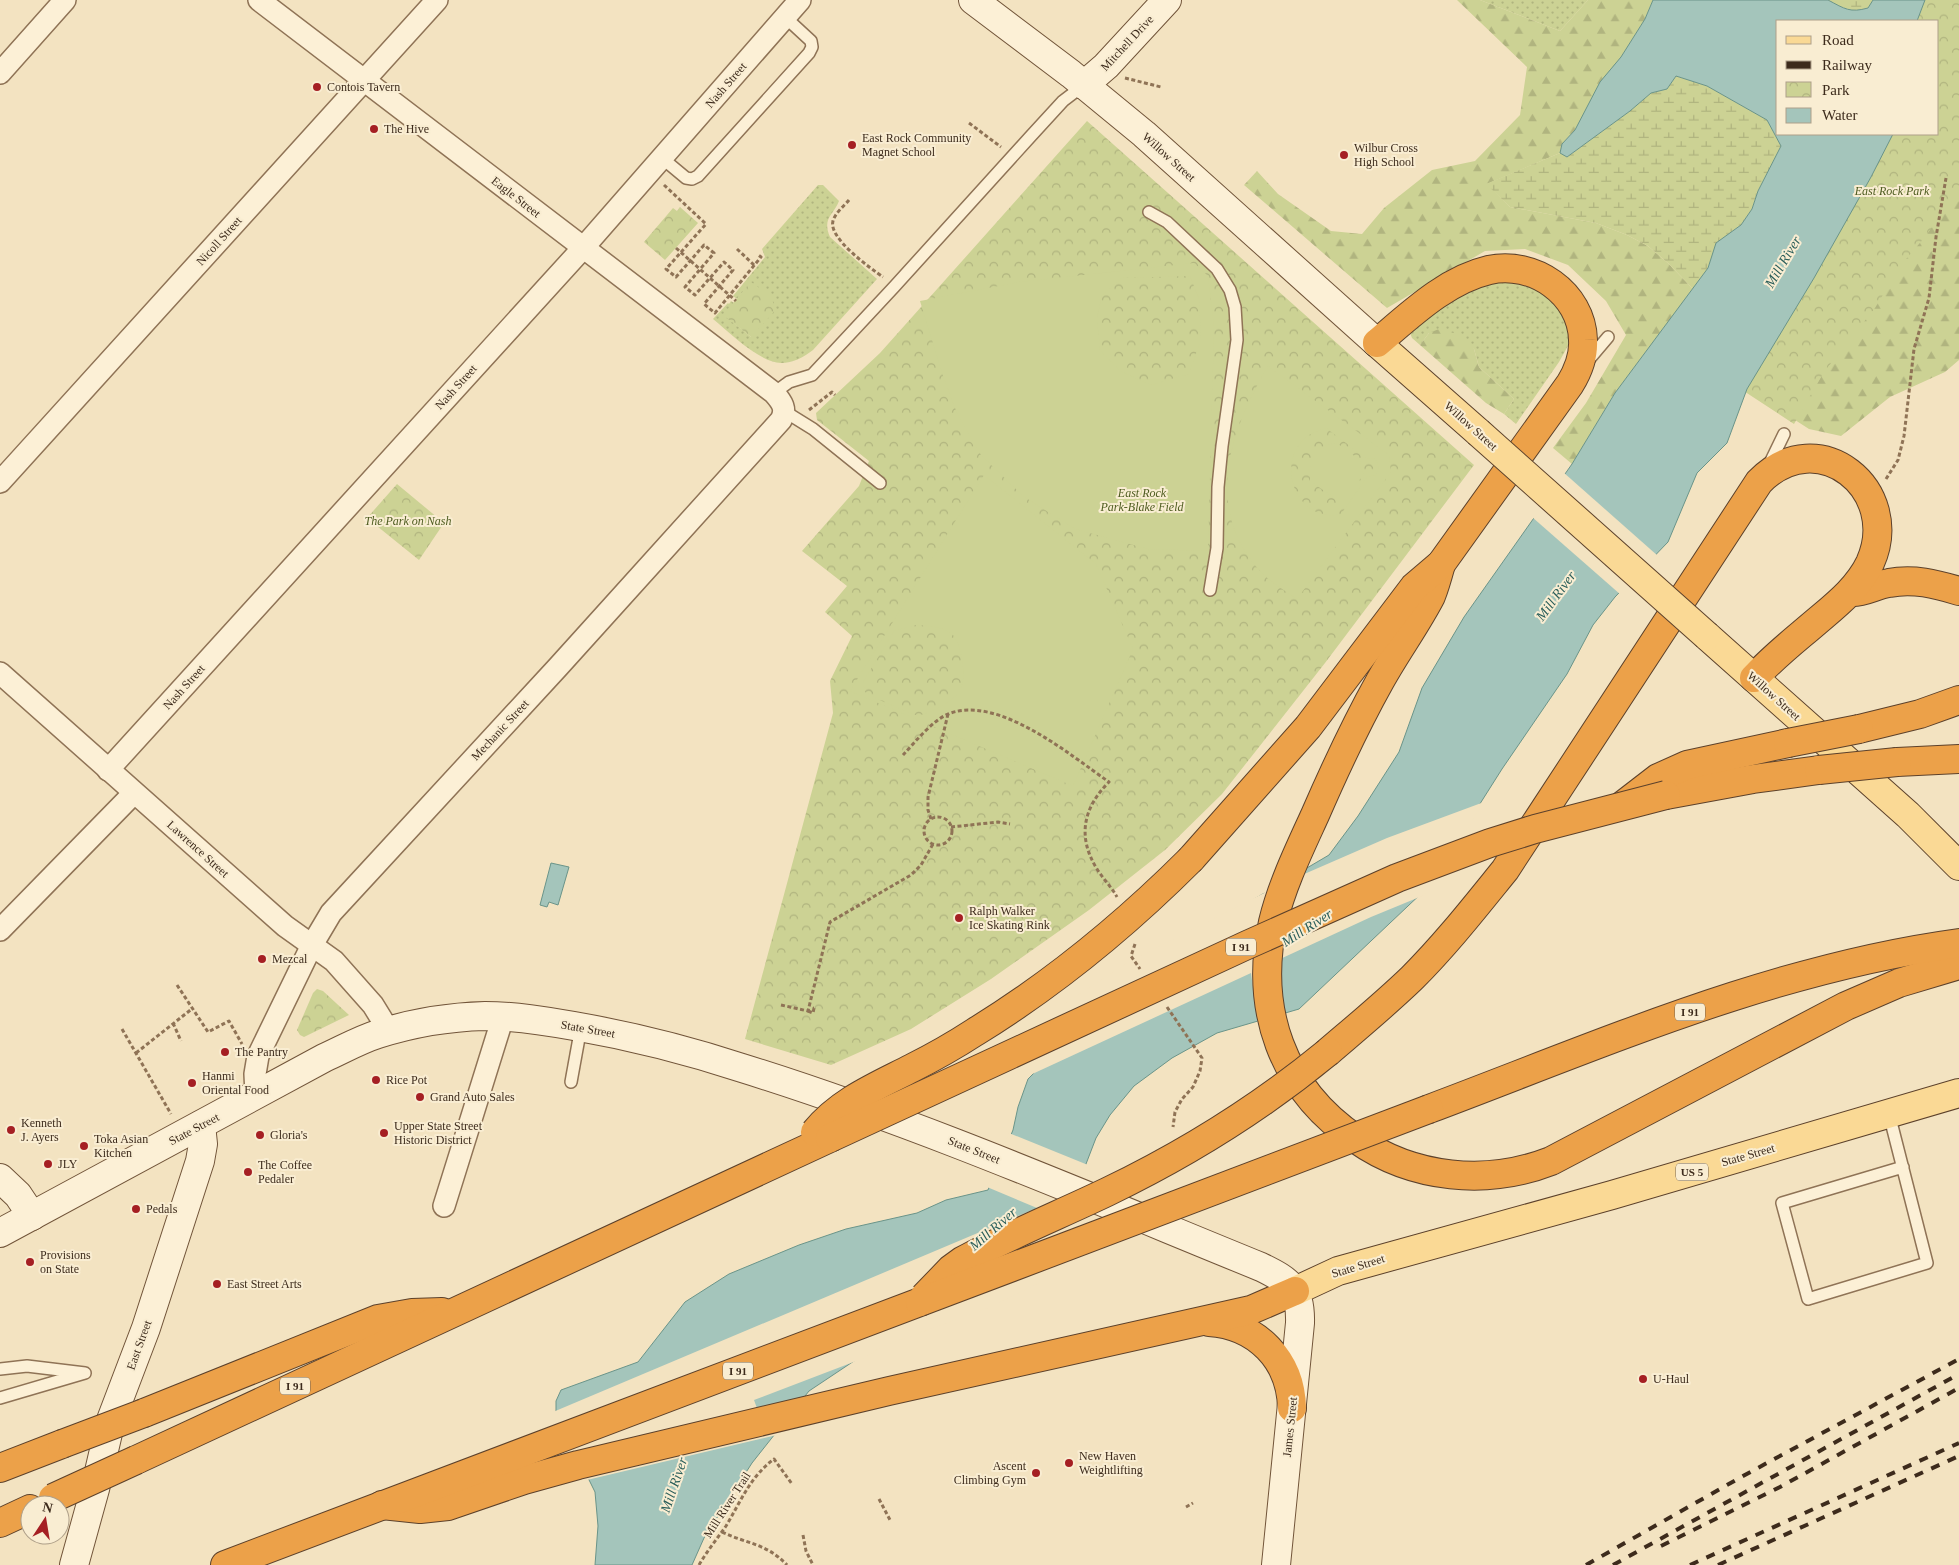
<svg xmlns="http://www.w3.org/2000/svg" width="1959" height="1565" viewBox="0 0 1959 1565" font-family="'Times New Roman',serif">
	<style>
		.grass { fill: url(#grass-dots) }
		.forest { fill: url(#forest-firs) }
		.wetland { fill: url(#wetland-marsh) }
		.park { fill: url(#park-crowns) }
		.garden { fill: #ccd294; fill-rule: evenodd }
		.water { fill: #a4c5bb; stroke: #6a9489 }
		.pier { fill: #f3e3c1 }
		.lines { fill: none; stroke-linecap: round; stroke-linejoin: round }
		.lane-casing { stroke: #8f7356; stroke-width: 14 }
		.street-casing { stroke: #8f7356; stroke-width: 24 }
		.secondary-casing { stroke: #715439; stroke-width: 30 }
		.primary-casing { stroke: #5c412b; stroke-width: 30 }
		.highway-casing { stroke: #5c412b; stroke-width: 30 }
		.path { stroke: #8f7356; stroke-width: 3; stroke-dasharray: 4 2.5; stroke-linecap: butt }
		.lane { stroke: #fcf0d6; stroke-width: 11 }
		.street { stroke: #fcf0d6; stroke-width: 21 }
		.secondary { stroke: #fcf0d6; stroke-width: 28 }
		.primary { stroke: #fad995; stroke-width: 28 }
		.highway { stroke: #eca149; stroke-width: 28 }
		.rail { stroke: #3d2b1c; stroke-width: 4; stroke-dasharray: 9 9; stroke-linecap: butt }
		.primary-bridge-casing { stroke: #5c412b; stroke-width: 30; stroke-linecap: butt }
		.highway-bridge-casing { stroke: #5c412b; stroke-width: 30; stroke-linecap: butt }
		.primary-bridge { stroke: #fad995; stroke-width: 28 }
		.highway-bridge { stroke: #eca149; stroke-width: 28 }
		.poi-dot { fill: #a51f23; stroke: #f9edd2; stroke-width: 2 }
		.labels { text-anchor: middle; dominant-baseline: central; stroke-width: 4; stroke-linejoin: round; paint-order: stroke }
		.shield { fill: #f9edd2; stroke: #756553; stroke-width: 1 }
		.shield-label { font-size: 11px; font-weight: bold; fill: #3d2b1c }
		.street-label { font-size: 12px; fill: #3d2b1c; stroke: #f9edd2 }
		.poi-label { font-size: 12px; fill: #3d2b1c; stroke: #f9edd2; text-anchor: start }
		.park-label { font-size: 12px; font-style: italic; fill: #4e5c20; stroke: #f9edd2 }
		.water-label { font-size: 14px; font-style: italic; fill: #2a5e5a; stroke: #f9edd2 }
	</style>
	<defs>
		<pattern id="grass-dots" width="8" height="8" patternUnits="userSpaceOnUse" patternTransform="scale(1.25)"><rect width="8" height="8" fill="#ccd294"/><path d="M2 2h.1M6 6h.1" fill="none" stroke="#b0b47f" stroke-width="1.8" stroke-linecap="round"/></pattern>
		<pattern id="forest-firs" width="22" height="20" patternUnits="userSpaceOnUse" patternTransform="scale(1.25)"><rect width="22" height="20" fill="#ccd294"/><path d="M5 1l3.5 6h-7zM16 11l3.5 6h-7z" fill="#b0b47f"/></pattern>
		<pattern id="wetland-marsh" width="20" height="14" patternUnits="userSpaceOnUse" patternTransform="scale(1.25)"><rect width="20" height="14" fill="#ccd294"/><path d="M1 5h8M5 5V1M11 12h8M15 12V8" fill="none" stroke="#b0b47f"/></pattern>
		<pattern id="park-crowns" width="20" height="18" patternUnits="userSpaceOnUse" patternTransform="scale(1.25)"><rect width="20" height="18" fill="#ccd294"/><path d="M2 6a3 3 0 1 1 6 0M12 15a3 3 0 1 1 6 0" fill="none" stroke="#b0b47f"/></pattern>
	</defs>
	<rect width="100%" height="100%" fill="#f3e3c1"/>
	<g class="grass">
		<path d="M1480,0H1588L1560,31Z"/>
		<path d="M818,185H823L839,201C833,216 822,218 830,237L877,279L813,350C804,357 793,363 781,363C759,362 730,333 713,319L728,303L729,304L731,301L734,303L724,315L751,337V283L737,299L733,296L765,257L762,249Z"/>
		<path d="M1509,280L1544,291L1558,304L1570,334L1569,344L1559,362L1516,424L1504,414L1514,399L1479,367L1474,349L1429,333L1420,345L1412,338L1410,333C1420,317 1466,289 1485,284C1493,282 1501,281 1509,280Z"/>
	</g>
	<g class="forest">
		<path d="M1457,0H1480L1560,31L1588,0H1653L1645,19L1575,130L1562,144L1560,153L1487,184L1510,207L1596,223L1627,235L1648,246L1669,264L1693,289L1615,393L1572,464L1553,448L1586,403L1626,335L1606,301L1568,265L1525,249L1485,251L1387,308L1244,185L1257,171L1278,194L1331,231L1362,234L1384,208L1432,170L1475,161L1520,115L1527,67Z"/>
		<path d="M1959,0V360L1945,372L1890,397L1841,436L1809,429L1747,389L1938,134V21Z"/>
		<path d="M1439,329L1464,336L1474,349L1479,367L1514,399L1504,414L1486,403L1420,345L1429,333Z"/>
	</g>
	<g class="wetland">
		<path d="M1828,0H1873L1869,8C1850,13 1845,9 1828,0Z"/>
		<path d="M1676,76L1707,86L1767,120L1781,146L1758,191L1752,209L1741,225L1717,243L1708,268L1693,289L1669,264L1648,246L1627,235L1596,223L1510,207L1486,184L1560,153L1567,157L1630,111L1651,93L1667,89Z"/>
	</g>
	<g class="park">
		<path d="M1887,0H1959V189L1925,237L1901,265L1875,308L1824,372L1794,424L1730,382L1864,134H1938V21H1879Z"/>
		<path d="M1087,121L1474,465L1325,663L1222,794L1165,850L1089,910L991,979L911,1029L831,1065L745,1039L833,713L830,681L852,636L825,612L847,586L802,551L859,486L869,461L817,420L816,413L880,353Z"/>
		<path d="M680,207L698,223L665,260L644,242L673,208L677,211Z"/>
		<path d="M751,282L772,297L774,308L773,313L751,337L723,315Z"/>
		<path d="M397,484L444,523L419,560L367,518Z"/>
		<path d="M317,989L323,991L349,1015L304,1037L300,1035L297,1030L313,993Z"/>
	</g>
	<g class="garden">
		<path d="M1194,263L1208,276L1214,327L1208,551L1148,549L1075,529L1023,496L981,455L957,413L944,379L920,301L1019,282ZM1190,276L1199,299L1201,339L1189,374L1151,385L1120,371L1100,350L1097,318L1102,295L1122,278Z"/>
		<path d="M1268,366L1389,455L1391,472L1297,599C1286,591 1273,584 1263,574C1202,511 1229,432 1268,366ZM1326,428L1366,458L1375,459C1379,465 1379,469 1376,475L1367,477L1341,514C1299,524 1274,467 1305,438C1311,433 1319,430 1326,428Z"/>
		<path d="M1337,443L1361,461L1360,467L1364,474L1346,498L1341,496L1336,499L1310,481V475L1308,470L1326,445Z"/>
		<path d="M984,475L1096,564L1133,649L1073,786L850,691ZM916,625C927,626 944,626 953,635C962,646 967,678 960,690C951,704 933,711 918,716L877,699L865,692L863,682L894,631Z"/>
	</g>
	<g class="water">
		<path d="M1653,0H1828C1845,9 1850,13 1868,8L1873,0H1925L1917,21H1778V134H1893L1871,177L1814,278L1747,389L1727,443L1697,473L1668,542L1615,597L1593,625L1567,674L1502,769L1426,889L1299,1009L1217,1033L1172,1058L1134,1086L1110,1115L1096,1138L1064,1221L809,1391L752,1463L704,1538L692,1565H595L598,1526L595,1492L556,1413V1401L561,1390L638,1362L685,1302L729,1274L799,1245L846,1229L917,1213L946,1200L988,1190L1013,1130L1018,1107L1028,1079L1057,1050L1222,918L1329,855L1358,816L1399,752L1422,688L1464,617L1572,464L1615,393L1708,268L1716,243L1741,225L1752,209L1758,191L1781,146L1767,120L1707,86L1676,76L1667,89L1651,93L1630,111L1567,157L1560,153L1562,144L1575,130L1600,82L1621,57L1645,19Z"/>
		<path d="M551,863L569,867L558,905L549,902L547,907L540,905Z"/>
	</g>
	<g class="pier">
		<path d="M1563,472L1658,556L1621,595L1532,517Z"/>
		<path d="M1484,802L1428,891L1422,896L1371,917L1278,960L1283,1016L1258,1025L1251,973L1028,1076L1055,1049L1061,1006L1130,961L1264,893L1266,889L1305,866L1302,875L1387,838Z"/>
		<path d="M1009,1133L1088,1165L1064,1227L1066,1262L1039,1283L988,1308L883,1346L864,1358L754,1400L758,1411L804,1401L777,1435L587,1480L553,1412L1037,1208L987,1187Z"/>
	</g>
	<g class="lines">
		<g class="lane-casing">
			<g id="lane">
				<path d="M662,158L686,178L692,179L698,176L809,53L812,47L811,41L785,17"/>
				<path d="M1149,212L1167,222L1217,269L1230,290L1235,307L1237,340L1222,446L1218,487L1217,548L1210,590"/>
				<path d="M1586,363L1608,337"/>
				<path d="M774,393L789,382L812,375L894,287L1030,137L1063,101L1084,85"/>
				<path d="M784,411L813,429L880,483"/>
				<path d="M1768,467L1784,434"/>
				<path d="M571,1082L581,1027"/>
				<path d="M1889,1114L1927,1263L1808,1299L1782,1203L1903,1167"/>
				<path d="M0,1369L27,1366L85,1373L0,1398"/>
			</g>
		</g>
		<g class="street-casing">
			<g id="street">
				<path d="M0,73L65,0"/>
				<path d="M0,482L437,0"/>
				<path d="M0,673L285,926L334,961L373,1005L389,1031"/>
				<path d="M108,770L583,248L800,0"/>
				<path d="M0,930L134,793"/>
				<path d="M256,1095L255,1074L258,1056L312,945L331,913L558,667L781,420C787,409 782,402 774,393L259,0"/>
				<path d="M444,1206L503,1017"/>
			</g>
		</g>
		<g class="secondary-casing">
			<g id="secondary">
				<path d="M973,0L1071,74L1144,134L1377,343"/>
				<path d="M1084,85L1106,66L1167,0"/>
				<path d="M0,1178L18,1195L32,1216"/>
				<path d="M0,1233L324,1058C342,1050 359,1040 378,1034C412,1023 450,1017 485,1016C515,1016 545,1021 574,1026C631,1036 687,1050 742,1068C919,1123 1089,1197 1261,1267C1290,1281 1301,1289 1300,1323L1276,1565"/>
				<path d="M74,1565L95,1489L111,1420L146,1328L200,1161L203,1144L201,1125"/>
			</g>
		</g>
		<g class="primary-casing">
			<g id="primary">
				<path d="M1377,343L1478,432"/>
				<path d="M1707,636L1908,815L1959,866"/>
				<path d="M1295,1291L1338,1271L1612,1195L1959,1093"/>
			</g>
		</g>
		<g class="highway-casing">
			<g id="highway">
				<path d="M1441,564C1438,575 1435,586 1431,596C1416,625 1396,652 1380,681C1356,724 1335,769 1315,815C1299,850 1282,885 1273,922C1254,1009 1282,1089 1356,1139C1413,1179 1487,1186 1551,1161L1846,1006L1899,983L1959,965"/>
				<path d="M1851,592C1864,593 1875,585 1889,583C1913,578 1936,584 1959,591"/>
				<path d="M1859,729L1920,714L1959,700"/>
				<path d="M1897,762L1959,759"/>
				<path d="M1666,795L1753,779L1819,770"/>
				<path d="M1623,805L1658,778L1687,765L1788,743"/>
				<path d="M1191,859L1308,727L1414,587L1441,564L1570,384C1578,371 1584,356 1583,340C1582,293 1533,260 1489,270C1446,280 1410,315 1377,343"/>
				<path d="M1328,1052C1356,1028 1385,1004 1412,978C1446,944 1475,907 1505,870L1759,482C1818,421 1903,490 1870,563C1858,588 1836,605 1816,622C1795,640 1773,657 1754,678"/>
				<path d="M1429,1109C1602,1044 1774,968 1959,943"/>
				<path d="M1209,1322C1257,1325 1291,1360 1292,1408"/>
				<path d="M144,1413L378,1319L412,1313L442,1312"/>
				<path d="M136,1460L830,1138"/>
				<path d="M0,1468L62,1444"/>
				<path d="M382,1505L420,1509L448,1506L524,1480L578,1465L889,1391L1251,1310L1295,1291"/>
				<path d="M0,1523L30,1509"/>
				<path d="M225,1565L920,1302"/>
			</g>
		</g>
		<g class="path">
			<path d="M1125,78L1161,87"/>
			<path d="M969,123L1001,147"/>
			<path d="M664,185L706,224L666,269L676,277L704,245L714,253L685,287L695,295L724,262L733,270L704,304L715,313L761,257L757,254"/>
			<path d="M849,200C844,206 835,213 833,221C828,238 870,268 883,277"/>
			<path d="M676,248L736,301"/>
			<path d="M737,249L754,265"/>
			<path d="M809,410L832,392L835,395"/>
			<path d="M1886,479L1898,460L1904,436L1914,349L1929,298L1936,237L1946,178"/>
			<path d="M903,755C915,742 932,721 948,714C998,694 1070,755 1109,782C1083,808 1077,837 1097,869C1103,879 1111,886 1117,897"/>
			<circle cx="938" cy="831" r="14"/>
			<path d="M931,819L928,810V797L948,714"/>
			<path d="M951,827L998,822L1010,824"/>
			<path d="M1135,944L1131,956L1140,969"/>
			<path d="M177,985L208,1032L229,1021L242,1044"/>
			<path d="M781,1005L808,1011L830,922L911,875L921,865L933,844"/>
			<path d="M1167,1007L1202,1058L1200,1071L1193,1087L1182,1099L1175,1112L1173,1127"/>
			<path d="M808,1011L813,1013L814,1008H816"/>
			<path d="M173,1023L181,1041"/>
			<path d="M122,1029L171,1114"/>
			<path d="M136,1053L193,1008"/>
			<path d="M879,1499L890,1520"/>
			<path d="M1186,1507L1193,1503"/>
			<path d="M722,1532C747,1544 766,1543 787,1565"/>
			<path d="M803,1535L806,1551L813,1565"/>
			<path d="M699,1565C707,1551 717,1539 726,1526C741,1501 750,1477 774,1459L792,1484"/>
		</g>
		<use href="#lane" class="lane"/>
		<use href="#street" class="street"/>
		<use href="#secondary" class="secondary"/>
		<use href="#primary" class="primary"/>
		<use href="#highway" class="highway"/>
		<g class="rail">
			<path d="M1661,1546L1780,1487L1959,1388"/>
			<path d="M1586,1565L1743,1476L1959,1359"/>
			<path d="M1613,1565L1959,1374"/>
			<path d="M1690,1565L1959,1443"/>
			<path d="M1718,1565L1959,1456"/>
		</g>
		<g class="primary-bridge-casing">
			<path id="primary-bridge" d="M1478,432L1707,636"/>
		</g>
		<g class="highway-bridge-casing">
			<g id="highway-bridge">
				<path d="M1788,743L1859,729"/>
				<path d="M1819,770L1897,762"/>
				<path d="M815,1132C840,1101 877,1086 912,1068C934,1057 955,1045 975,1032C1053,984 1126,924 1191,859"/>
				<path d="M830,1138L1247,945L1397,878L1490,843L1535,829L1666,795"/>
				<path d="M924,1297L951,1269L962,1261C1009,1235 1059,1215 1107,1192C1186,1154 1260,1108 1328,1052"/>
				<path d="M920,1302L1429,1109"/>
				<path d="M62,1444L144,1413"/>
				<path d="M53,1498L136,1460"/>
			</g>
		</g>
		<use href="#primary-bridge" class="primary-bridge"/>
		<use href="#highway-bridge" class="highway-bridge"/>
	</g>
	<g class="poi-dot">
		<circle cx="317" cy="87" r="5"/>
		<circle cx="374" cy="129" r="5"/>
		<circle cx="852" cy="145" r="5"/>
		<circle cx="1344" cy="155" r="5"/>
		<circle cx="959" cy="918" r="5"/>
		<circle cx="262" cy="959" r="5"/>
		<circle cx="225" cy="1052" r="5"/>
		<circle cx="376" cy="1080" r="5"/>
		<circle cx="192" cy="1083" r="5"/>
		<circle cx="420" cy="1097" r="5"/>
		<circle cx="11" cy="1130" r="5"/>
		<circle cx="384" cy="1133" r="5"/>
		<circle cx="260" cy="1135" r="5"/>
		<circle cx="84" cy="1146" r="5"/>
		<circle cx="48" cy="1164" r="5"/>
		<circle cx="248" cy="1172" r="5"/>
		<circle cx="136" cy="1209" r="5"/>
		<circle cx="30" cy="1262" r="5"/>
		<circle cx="217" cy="1284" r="5"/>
		<circle cx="1643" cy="1379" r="5"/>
		<circle cx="1069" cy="1463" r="5"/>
		<circle cx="1036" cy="1473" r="5"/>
	</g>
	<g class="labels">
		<g class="shield">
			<rect x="1226" y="938.5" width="30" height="17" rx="4"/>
			<rect x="1675" y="1003.5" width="30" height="17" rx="4"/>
			<rect x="1676" y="1163.5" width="32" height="17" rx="4"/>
			<rect x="723" y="1362.5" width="30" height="17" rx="4"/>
			<rect x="280" y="1377.5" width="30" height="17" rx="4"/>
		</g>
		<g class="shield-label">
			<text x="1241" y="947">I 91</text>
			<text x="1690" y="1012">I 91</text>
			<text x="1692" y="1172">US 5</text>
			<text x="738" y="1371">I 91</text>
			<text x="295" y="1386">I 91</text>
		</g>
		<g class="street-label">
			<text transform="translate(1127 43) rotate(-47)">Mitchell Drive</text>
			<text transform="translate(726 85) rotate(-49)">Nash Street</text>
			<text transform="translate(1169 157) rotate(42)">Willow Street</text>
			<text transform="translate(516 197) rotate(38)">Eagle Street</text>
			<text transform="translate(219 241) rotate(-48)">Nicoll Street</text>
			<text transform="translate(456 387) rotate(-48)">Nash Street</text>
			<text transform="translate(1471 426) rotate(42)">Willow Street</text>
			<text transform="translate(184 687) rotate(-48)">Nash Street</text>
			<text transform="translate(1774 696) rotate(42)">Willow Street</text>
			<text transform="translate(500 730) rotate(-47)">Mechanic Street</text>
			<text transform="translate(198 849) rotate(42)">Lawrence Street</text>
			<text transform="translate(588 1029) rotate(10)">State Street</text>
			<text transform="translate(194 1129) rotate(-28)">State Street</text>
			<text transform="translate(974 1150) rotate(22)">State Street</text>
			<text transform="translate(1748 1155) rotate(-16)">State Street</text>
			<text transform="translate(1358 1266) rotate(-17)">State Street</text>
			<text transform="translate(139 1345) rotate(-70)">East Street</text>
			<text transform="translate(1290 1427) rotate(-84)">James Street</text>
			<text transform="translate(727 1505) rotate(-57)">Mill River Trail</text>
		</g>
		<g class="poi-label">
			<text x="327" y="87">Contois Tavern</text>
			<text x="384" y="129">The Hive</text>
			<text x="862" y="138">East Rock Community<tspan x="862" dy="14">Magnet School</tspan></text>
			<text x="1354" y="148">Wilbur Cross<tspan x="1354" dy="14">High School</tspan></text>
			<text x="969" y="911">Ralph Walker<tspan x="969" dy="14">Ice Skating Rink</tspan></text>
			<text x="272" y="959">Mezcal</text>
			<text x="235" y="1052">The Pantry</text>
			<text x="202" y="1076">Hanmi<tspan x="202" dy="14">Oriental Food</tspan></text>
			<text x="386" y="1080">Rice Pot</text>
			<text x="430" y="1097">Grand Auto Sales</text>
			<text x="21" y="1123">Kenneth<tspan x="21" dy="14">J. Ayers</tspan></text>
			<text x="394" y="1126">Upper State Street<tspan x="394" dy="14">Historic District</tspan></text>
			<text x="270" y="1135">Gloria's</text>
			<text x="94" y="1139">Toka Asian<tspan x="94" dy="14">Kitchen</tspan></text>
			<text x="58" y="1164">JLY</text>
			<text x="258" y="1165">The Coffee<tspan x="258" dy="14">Pedaler</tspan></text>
			<text x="146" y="1209">Pedals</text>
			<text x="40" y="1255">Provisions<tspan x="40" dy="14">on State</tspan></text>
			<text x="227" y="1284">East Street Arts</text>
			<text x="1653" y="1379">U-Haul</text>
			<text x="1079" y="1456">New Haven<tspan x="1079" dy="14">Weightlifting</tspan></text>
			<text x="1026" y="1466" text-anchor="end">Ascent<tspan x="1026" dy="14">Climbing Gym</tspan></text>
		</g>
		<g class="park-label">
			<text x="1892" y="191">East Rock Park</text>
			<text x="1142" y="493">East Rock<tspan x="1142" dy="14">Park-Blake Field</tspan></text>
			<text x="408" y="521">The Park on Nash</text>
		</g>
		<g class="water-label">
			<text transform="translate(1783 262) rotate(-59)">Mill River</text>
			<text transform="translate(1556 596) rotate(-54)">Mill River</text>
			<text transform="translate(1307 928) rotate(-33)">Mill River</text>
			<text transform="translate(993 1229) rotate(-41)">Mill River</text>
			<text transform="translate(674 1485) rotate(-71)">Mill River</text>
		</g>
	</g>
	<rect x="1776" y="20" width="162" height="115" fill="#f9edd2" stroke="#ae9f89"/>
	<rect x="1786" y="36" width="25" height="8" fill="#fad995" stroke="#ae9f89"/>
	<text x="1822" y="45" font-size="15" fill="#3d2b1c">Road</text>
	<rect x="1786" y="61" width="25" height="8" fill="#3d2b1c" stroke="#ae9f89"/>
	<text x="1822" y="70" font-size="15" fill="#3d2b1c">Railway</text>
	<rect x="1786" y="82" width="25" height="15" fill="url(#park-crowns)" stroke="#ae9f89"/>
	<text x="1822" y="95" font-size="15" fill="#3d2b1c">Park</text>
	<rect x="1786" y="108" width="25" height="15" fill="#a4c5bb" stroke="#ae9f89"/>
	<text x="1822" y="120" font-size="15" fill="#3d2b1c">Water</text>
	<g transform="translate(45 1520) rotate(12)"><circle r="24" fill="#f9edd2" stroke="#ae9f89"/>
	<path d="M0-4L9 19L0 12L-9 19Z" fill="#a51f23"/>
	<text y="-8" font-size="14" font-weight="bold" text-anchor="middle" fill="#3d2b1c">N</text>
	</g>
</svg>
